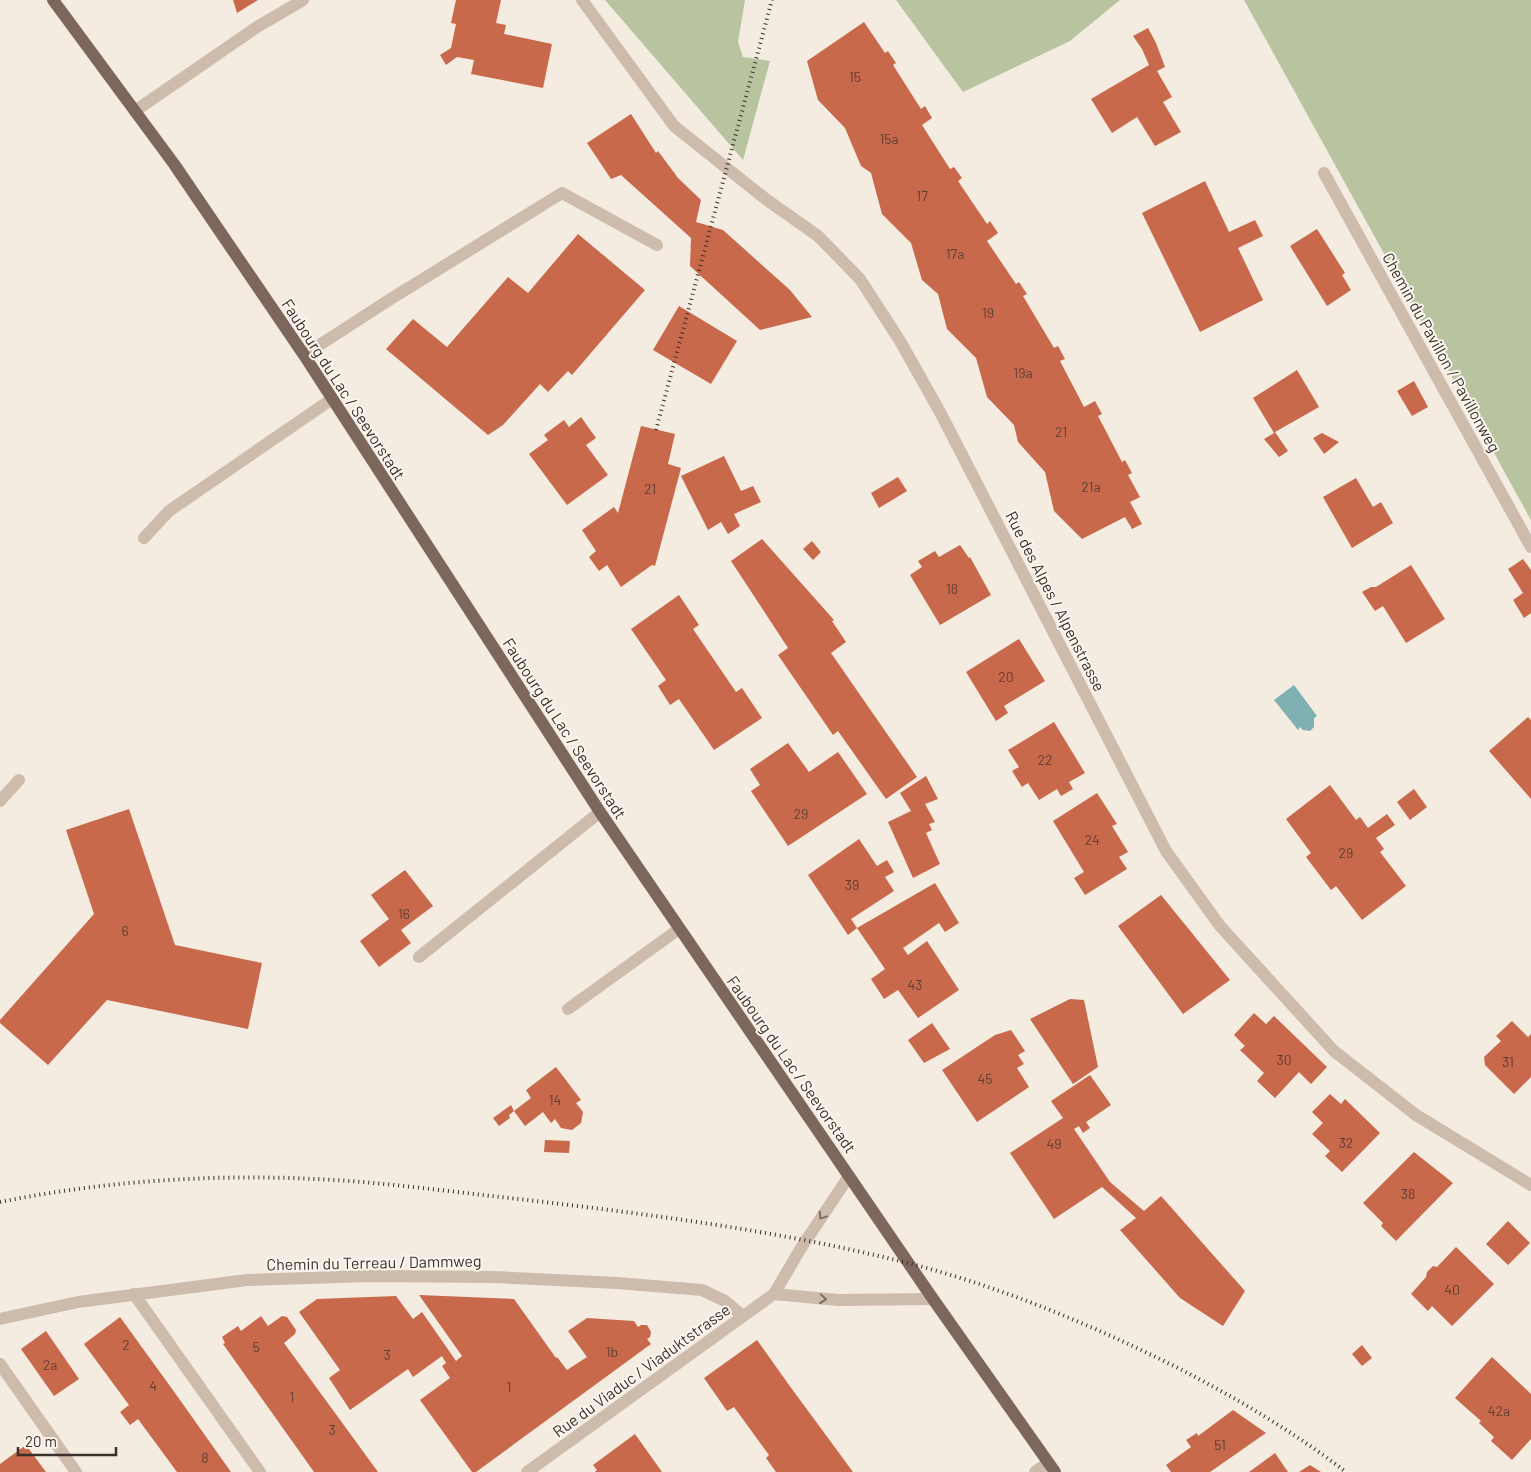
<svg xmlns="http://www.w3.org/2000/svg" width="1531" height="1472" viewBox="0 0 1531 1472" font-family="Barlow,sans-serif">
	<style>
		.green { fill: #b8c4a0 }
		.water { fill: #7fb0b2 }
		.building { fill: #c8694b }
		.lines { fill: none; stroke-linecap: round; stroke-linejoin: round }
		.service { stroke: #cdbbac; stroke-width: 12 }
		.minor { stroke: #cdbbac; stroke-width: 12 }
		.primary { stroke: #7d675c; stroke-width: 12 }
		.rail { stroke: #3b302b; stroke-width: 4; stroke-dasharray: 1 4; stroke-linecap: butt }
		.oneway { stroke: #7d6f65 }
		.labels { text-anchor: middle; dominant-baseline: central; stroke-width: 4; stroke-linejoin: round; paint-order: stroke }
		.number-label { font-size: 14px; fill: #5e3e33 }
		.street-label { font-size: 16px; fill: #3b302b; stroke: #fbf5ee }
	</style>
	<rect width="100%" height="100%" fill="#f4ebe1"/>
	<g class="green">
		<path d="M605,0H745L738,42L743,57L770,61L743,160Z"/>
		<path d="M896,0H1120L1070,41L963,92Z"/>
		<path d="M1244,0H1531V520Z"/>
	</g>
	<path class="water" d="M1294,685L1317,716L1314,718V727L1310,731L1303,730L1300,727L1298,730L1274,700Z"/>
	<g class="building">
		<path d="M233,0H258L237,13Z"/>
		<path d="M456,0H501L496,23L506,25L504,34L552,44L543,88L471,74L474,60L457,57L446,65L440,55L451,48L456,24L451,23Z"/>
		<path d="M864,22L885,53L888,51L896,63L893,65L921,109L925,106L932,118L922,125L950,169L954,167L962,178L958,181L987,224L990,221L998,233L987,241L1016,284L1019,282L1027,294L1023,296L1054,348L1058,346L1065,359L1060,361L1084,407L1095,401L1102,414L1098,416L1122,462L1125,460L1132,473L1128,475L1140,497L1130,502L1142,524L1132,529L1125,517L1082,539L1054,511L1045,472L1018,442L1014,425L987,397L976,358L947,329L938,294L922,280L911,243L882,214L871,173L861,166L845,128L818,100L807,61Z"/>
		<path d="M1148,28L1156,43L1165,67L1157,71L1172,97L1163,102L1181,132L1155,146L1137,117L1112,133L1091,99L1149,65L1142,49L1133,36Z"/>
		<path d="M631,114L656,153L658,151L678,178L701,200L696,222L723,230L790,290L812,317L760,330L690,266L691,238L621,175L611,179L587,143Z"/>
		<path d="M1205,181L1229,232L1255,220L1263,236L1238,248L1263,300L1200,332L1142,213Z"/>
		<path d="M1317,229L1345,273L1342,275L1351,290L1327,306L1290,246Z"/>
		<path d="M578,234L645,290L572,375L568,371L548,392L540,384L503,425L488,435L386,349L413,319L447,347L508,277L528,293Z"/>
		<path d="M679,306L737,341L711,384L653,350Z"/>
		<path d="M1297,370L1319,407L1275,432L1288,451L1279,457L1264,439L1274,433L1253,398Z"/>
		<path d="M1414,381L1428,407L1412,416L1397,391Z"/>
		<path d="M581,417L596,438L586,445L608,475L567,505L529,454L548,440L544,435L564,420L569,427Z"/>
		<path d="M641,426L675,434L668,464L681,468L655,566L652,565L621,587L607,565L599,571L589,557L596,551L582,530L614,507L618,513Z"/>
		<path d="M1322,433L1339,442L1324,454L1313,438Z"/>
		<path d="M724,456L741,491L753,486L761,502L734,514L740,526L728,534L721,522L708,530L681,476Z"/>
		<path d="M898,477L907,491L879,508L871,493Z"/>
		<path d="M1356,478L1373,507L1381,502L1393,523L1352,548L1323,497Z"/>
		<path d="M762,539L834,620L832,621L846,642L831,653L917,777L886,799L838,731L833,735L778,655L788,648L731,561Z"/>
		<path d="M812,541L821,552L813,560L803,549Z"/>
		<path d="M960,545L969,558L970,557L991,595L940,625L910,575L922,567L918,561L935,551L939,557Z"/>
		<path d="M1523,559L1531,570V613L1524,618L1513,600L1523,593L1508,569Z"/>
		<path d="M1411,565L1445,619L1406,643L1383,606L1375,611L1362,592L1371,587H1376Z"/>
		<path d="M679,595L699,625L693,629L736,692L742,688L762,718L714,750L679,699L670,705L658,686L666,680L631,629Z"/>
		<path d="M1019,639L1045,681L1004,706L1008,713L996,721L966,672Z"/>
		<path d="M1528,717L1531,720V799L1489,751Z"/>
		<path d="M1054,722L1085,773L1069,782L1073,789L1061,796L1057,789L1039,800L1028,783L1022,787L1012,771L1019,767L1008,750Z"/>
		<path d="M788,743L809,772L838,752L867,794L788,846L751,791L760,785L750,769Z"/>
		<path d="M926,776L938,799L925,804L935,822L929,824L932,830L926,833L940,864L913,878L888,822L911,811L900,793Z"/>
		<path d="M1330,785L1356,820L1360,817L1368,828L1387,814L1395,825L1376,838L1384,849L1380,852L1406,886L1362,920L1336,886L1331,890L1306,857L1311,853L1286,819Z"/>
		<path d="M1414,789L1427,807L1410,820L1397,802Z"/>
		<path d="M1097,793L1117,824L1112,826L1128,852L1119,857L1127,869L1085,895L1074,878L1084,872L1053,821Z"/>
		<path d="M129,809L175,945L262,963L248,1029L107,1000L48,1065L0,1023V1020L94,914L66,830Z"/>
		<path d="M859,839L877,866L887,860L894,872L885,877L894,891L851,919L857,928L848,935L808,875Z"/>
		<path d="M405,870L433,906L401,930L411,943L379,967L360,941L389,919L371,895Z"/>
		<path d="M935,883L959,923L945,932L939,923L903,948L908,955L927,941L959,990L918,1018L898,990L884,999L871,979L885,969L857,928Z"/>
		<path d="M1161,895L1230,980L1183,1014L1118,926Z"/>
		<path d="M1070,999L1084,1000L1098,1067L1073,1084L1030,1019Z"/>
		<path d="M1254,1013L1266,1024L1274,1016L1327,1067L1311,1084L1299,1072L1275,1098L1257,1081L1264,1073L1240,1050L1245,1046L1234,1035Z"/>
		<path d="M1512,1021L1528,1037L1531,1034V1077L1514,1094L1485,1065L1484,1057L1501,1041L1496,1036Z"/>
		<path d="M932,1023L950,1049L924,1063L908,1040Z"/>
		<path d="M1011,1030L1025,1051L1018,1055L1024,1064L1017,1068L1029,1087L977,1122L942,1070L995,1035Z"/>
		<path d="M556,1067L581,1100L576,1103L583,1112L581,1123L572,1130L561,1128L555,1119L551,1123L543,1112L525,1126L514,1111L531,1098L526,1090Z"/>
		<path d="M1090,1075L1111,1105L1086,1122L1090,1128L1083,1133L1079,1126L1074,1129L1110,1182L1144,1211L1161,1196L1245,1291L1223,1326L1180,1298L1120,1230L1136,1218L1102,1187L1054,1219L1010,1153L1063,1118L1051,1101Z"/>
		<path d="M1330,1094L1341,1104L1345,1099L1380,1133L1342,1172L1325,1156L1330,1151L1312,1134L1323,1123L1312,1112Z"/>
		<path d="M511,1105L514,1111L509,1115L510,1118L499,1126L493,1118Z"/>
		<path d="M545,1140L570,1141L569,1153L544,1152Z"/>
		<path d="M1414,1152L1453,1183L1396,1241L1381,1226L1383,1223L1363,1203Z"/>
		<path d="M1508,1221L1530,1243L1508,1265L1486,1244Z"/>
		<path d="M1456,1247L1494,1284L1452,1326L1432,1306L1428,1311L1411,1294L1426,1277L1427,1272L1433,1266L1437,1267Z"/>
		<path d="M419,1295L514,1299L556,1358L557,1357L567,1370L587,1357L568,1331L587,1318L634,1321L638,1327L641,1325H647L651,1332L650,1337L647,1339L651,1344L476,1472H472L420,1400L450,1378L442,1366L446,1363L442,1356L413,1377L408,1369L350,1410L329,1378L340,1370L299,1312L317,1299L396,1296L413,1319L422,1312L456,1361L462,1356Z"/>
		<path d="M261,1316L268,1326L282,1316L287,1317L296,1330L295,1334L284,1343L378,1472H314L223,1344L225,1343L222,1337L238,1326L241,1331Z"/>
		<path d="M120,1317L175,1393L231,1472H177L138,1419L130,1425L120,1412L129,1405L84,1344Z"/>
		<path d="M46,1331L79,1379L54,1396L21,1349Z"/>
		<path d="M757,1340L789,1385L853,1472H776L766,1458L769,1455L734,1407L727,1411L704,1378Z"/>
		<path d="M1362,1345L1372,1358L1362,1366L1352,1354Z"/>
		<path d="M1492,1357L1531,1394V1439L1512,1460L1491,1441L1494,1437L1479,1423L1481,1421L1455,1398Z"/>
		<path d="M1233,1410L1266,1433L1210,1472H1171L1166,1465L1191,1447L1186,1440L1197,1433L1198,1436Z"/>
		<path d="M635,1434L662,1472H595L597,1470L593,1465Z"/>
		<path d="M26,1445L46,1472H0V1464Z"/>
		<path d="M1275,1453L1288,1472H1249Z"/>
		<path d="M1310,1465L1321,1472H1299Z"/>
	</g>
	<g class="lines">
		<g class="service">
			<path d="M304,355L389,300L562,193L657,245"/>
			<path d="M144,538L169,511L332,399"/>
			<path d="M0,801L19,780"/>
			<path d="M419,957L600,812"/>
			<path d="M568,1009L679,929"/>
		</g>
		<g class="minor">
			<path d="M582,0L674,126L767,200L818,236L860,279L900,341L940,412L1166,851L1220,926L1334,1051L1416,1115L1531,1185"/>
			<path d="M135,111L257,27L303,0"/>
			<path d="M1324,173L1531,547"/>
			<path d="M134,1294L260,1472"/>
			<path d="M774,1294L838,1300L933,1299"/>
			<path d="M0,1319L78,1302L247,1280L371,1276L492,1277L617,1283L702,1290L725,1301L743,1316"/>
			<path d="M0,1364L76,1472"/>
			<path d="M527,1472L774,1294L801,1248L849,1176"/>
			<path d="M1035,1472L1048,1463"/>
		</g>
		<path class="primary" d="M53,0L174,164L304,355L600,812L933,1299L1055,1472"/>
		<g class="rail">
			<path d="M656,430L772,0"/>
			<path d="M0,1202C104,1181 210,1174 316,1179C384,1182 452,1192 519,1199C655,1215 791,1232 923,1267C1011,1291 1096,1327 1178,1368C1236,1398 1294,1432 1346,1472"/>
		</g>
	</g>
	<defs><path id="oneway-chevron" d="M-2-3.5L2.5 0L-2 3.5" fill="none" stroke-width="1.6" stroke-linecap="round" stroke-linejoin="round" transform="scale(1.25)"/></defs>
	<g class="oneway">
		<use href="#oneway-chevron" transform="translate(822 1216) rotate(124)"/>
		<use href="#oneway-chevron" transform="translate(823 1299) rotate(5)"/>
	</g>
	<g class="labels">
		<g class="number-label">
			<text x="855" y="76">15</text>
			<text x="889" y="138">15a</text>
			<text x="922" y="195">17</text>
			<text x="955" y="253">17a</text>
			<text x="988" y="312">19</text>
			<text x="1023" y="372">19a</text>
			<text x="1061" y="431">21</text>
			<text x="1091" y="486">21a</text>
			<text x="650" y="488">21</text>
			<text x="952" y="588">18</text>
			<text x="1006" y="676">20</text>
			<text x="1045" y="759">22</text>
			<text x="801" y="813">29</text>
			<text x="1092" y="839">24</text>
			<text x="1346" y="852">29</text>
			<text x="852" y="884">39</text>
			<text x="404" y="913">16</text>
			<text x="125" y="930">6</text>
			<text x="915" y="984">43</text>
			<text x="1284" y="1059">30</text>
			<text x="1508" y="1061">31</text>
			<text x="985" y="1078">45</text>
			<text x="555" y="1099">14</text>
			<text x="1346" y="1142">32</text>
			<text x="1054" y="1143">49</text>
			<text x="1408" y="1193">38</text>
			<text x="1452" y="1289">40</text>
			<text x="126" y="1344">2</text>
			<text x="256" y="1346">5</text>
			<text x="612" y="1351">1b</text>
			<text x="387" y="1354">3</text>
			<text x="50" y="1364">2a</text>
			<text x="153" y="1385">4</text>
			<text x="509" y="1386">1</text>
			<text x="292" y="1396">1</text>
			<text x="1499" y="1410">42a</text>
			<text x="332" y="1429">3</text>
			<text x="1220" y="1444">51</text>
			<text x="205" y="1457">8</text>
		</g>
		<g class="street-label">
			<text transform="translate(1442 352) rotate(61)">Chemin du Pavillon / Pavillonweg</text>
			<text transform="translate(344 389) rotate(57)">Faubourg du Lac / Seevorstadt</text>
			<text transform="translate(1056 601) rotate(63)">Rue des Alpes / Alpenstrasse</text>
			<text transform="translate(565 728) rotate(57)">Faubourg du Lac / Seevorstadt</text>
			<text transform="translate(792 1064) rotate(55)">Faubourg du Lac / Seevorstadt</text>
			<text transform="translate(374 1262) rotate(-1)">Chemin du Terreau / Dammweg</text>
			<text transform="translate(641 1370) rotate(-36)">Rue du Viaduc / Viaduktstrasse</text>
		</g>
	</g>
	<path d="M18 1447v8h98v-8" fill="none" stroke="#3b302b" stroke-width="2.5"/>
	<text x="25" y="1447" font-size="15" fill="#3b302b" stroke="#fbf5ee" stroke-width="4" paint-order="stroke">20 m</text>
</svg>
